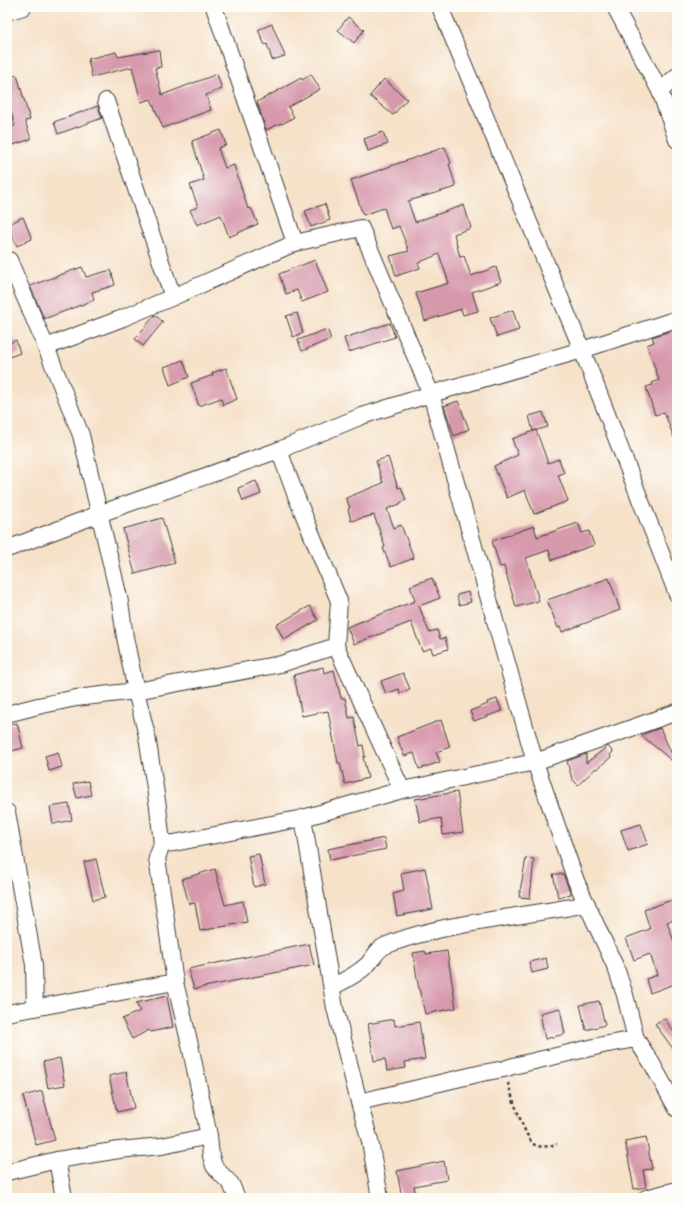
<svg xmlns="http://www.w3.org/2000/svg" width="684" height="1205" viewBox="0 0 684 1205" font-family="'Gochi Hand',sans-serif">
	<style>
		.building { fill: #d79aad }
		.lines { fill: none; stroke-linecap: round; stroke-linejoin: round }
		.minor-casing { stroke: #3d3a36; stroke-width: 18 }
		.path { stroke: #3d3a36; stroke-width: 2.5; stroke-dasharray: 3 3; stroke-linecap: butt }
		.minor { stroke: #fff; stroke-width: 16 }
	</style>
	<rect width="100%" height="100%" fill="#fdfcf7"/>
	<filter id="ink" filterUnits="userSpaceOnUse"><feTurbulence type="fractalNoise" baseFrequency=".025" numOctaves="2"/><feDisplacementMap in="SourceGraphic" scale="8" xChannelSelector="R" yChannelSelector="G"/><feConvolveMatrix kernelMatrix="1 2 1 2 8 2 1 2 1" color-interpolation-filters="sRGB"/></filter>
	<filter id="wash" filterUnits="userSpaceOnUse"><feTurbulence type="fractalNoise" baseFrequency=".012" numOctaves="4" result="noise"/><feDisplacementMap in="SourceGraphic" scale="16" xChannelSelector="R" yChannelSelector="G"/><feGaussianBlur stdDeviation="0.9" result="paint"/><feColorMatrix in="noise" values="0 0 0 0 0 0 0 0 0 0 0 0 0 0 0 0 0 1.4 0 .05"/><feComposite in="paint" operator="in"/></filter>
	<g filter="url(#wash)">
		<rect width="100%" height="100%" fill="#f6e1c9"/>
		<g id="blocks">
			<g class="building">
				<path d="M348,17L364,30L354,43L338,30Z"/>
				<path d="M272,24L285,56L272,60L267,44L265,45L258,30Z"/>
				<path d="M159,50L161,67L155,68L162,95L217,74L222,89L206,95L211,110L183,120L163,128L151,99L141,102L132,67L92,77L88,59L116,52L118,57Z"/>
				<path d="M311,74L320,89L288,107L294,117L282,124L281,123L266,130L257,102L301,78L302,80Z"/>
				<path d="M17,75L30,120L25,121L31,139L7,147V128L15,126L9,104L7,105V78Z"/>
				<path d="M384,79L407,99L393,115L370,96Z"/>
				<path d="M98,106L102,118L58,134L54,122Z"/>
				<path d="M221,130L226,145L218,148L225,168L234,165L248,209L251,208L258,224L229,237L221,215L197,225L190,210L198,207L190,185L204,180L192,141Z"/>
				<path d="M383,132L388,144L368,151L364,139Z"/>
				<path d="M445,147L451,163L449,164L456,187L408,201L415,222L464,205L471,228L454,234L460,257L464,256L471,276L496,267L501,282L472,292L478,311L463,315L461,309L425,321L416,293L449,283L439,254L418,263L420,268L396,276L390,256L409,251L399,226L391,229L384,208L363,215L351,180Z"/>
				<path d="M325,204L330,220L311,227L305,211Z"/>
				<path d="M23,217L32,239L17,246L7,225Z"/>
				<path d="M315,260L328,292L302,302L297,290L286,294L279,274Z"/>
				<path d="M82,267L86,277L111,270L115,285L92,292L94,300L44,319L30,286Z"/>
				<path d="M513,310L519,330L497,337L490,318Z"/>
				<path d="M297,313L303,333L293,337L286,316Z"/>
				<path d="M155,315L163,322L143,346L135,339Z"/>
				<path d="M390,323L395,337L349,352L344,338Z"/>
				<path d="M327,329L331,339L302,351L298,340Z"/>
				<path d="M677,329V443H676L664,412L655,415L646,387L653,385L652,383L659,380L647,345L654,342L652,337Z"/>
				<path d="M16,340L20,353L7,358V344Z"/>
				<path d="M183,360L189,377L170,385L164,367Z"/>
				<path d="M226,368L237,399L223,405L221,398L199,406L191,383L213,375L212,373Z"/>
				<path d="M458,401L469,429L454,436L444,406Z"/>
				<path d="M543,412L548,427L533,431L529,416Z"/>
				<path d="M536,430L548,463L559,459L564,473L558,475L568,501L534,514L525,490L507,498L494,466L518,455L512,439Z"/>
				<path d="M388,457L398,488L401,487L406,500L400,503V504L387,509L394,528L401,525L414,558L391,567L383,548L385,547L374,515L351,521L348,509L350,508L346,498L383,483L376,461Z"/>
				<path d="M256,481L261,494L243,501L238,488Z"/>
				<path d="M162,518L175,563L135,574L123,529Z"/>
				<path d="M578,523L582,533L589,531L594,545L552,560L549,550L526,558L539,601L516,607L504,566L500,567L492,541L534,526L537,537Z"/>
				<path d="M432,578L440,598L419,606L429,632L437,630L440,639L445,638L448,649L433,654L431,648L422,651L411,622L354,644L347,627L415,601L410,586Z"/>
				<path d="M609,578L620,610L562,632L560,627L558,628L547,600Z"/>
				<path d="M468,592L471,602L459,605L457,595Z"/>
				<path d="M310,606L318,620L284,640L276,625Z"/>
				<path d="M323,667L324,673L334,670L341,698H345L349,718L354,717L360,746L363,745L365,757H363L368,778L345,784L340,763H338L328,711L302,716L294,675Z"/>
				<path d="M403,673L410,689L400,693L399,689L386,694L381,681Z"/>
				<path d="M497,699L502,711L474,721L470,711L488,704L487,702Z"/>
				<path d="M441,720L450,747L436,752L440,762L419,769L414,753L404,756L397,737Z"/>
				<path d="M17,723L23,748L11,751L7,734V725Z"/>
				<path d="M660,728L677,765L641,735Z"/>
				<path d="M608,746L613,752L610,755L611,757L597,769L596,768L578,785L572,779L567,761L586,754V763Z"/>
				<path d="M58,752L62,767L49,771L45,756Z"/>
				<path d="M88,781L91,795L77,798L73,784Z"/>
				<path d="M457,792L463,832L443,835L441,818L420,822L415,799Z"/>
				<path d="M69,804L72,820L53,824L50,807Z"/>
				<path d="M641,824L648,844L628,851L621,830Z"/>
				<path d="M384,838L386,849L330,860L328,849Z"/>
				<path d="M259,854L265,884L254,887L248,856Z"/>
				<path d="M526,858L534,859L530,898L519,897Z"/>
				<path d="M96,859L105,897L93,900L84,862Z"/>
				<path d="M425,868L433,909L397,916L393,894L404,891L401,873Z"/>
				<path d="M215,869L225,905L243,901L247,922L200,931L195,903L189,904L182,879Z"/>
				<path d="M553,874H563L571,894L558,897Z"/>
				<path d="M677,898V919L667,922L677,950V983L650,993L646,979L657,975L650,954L634,960L626,938L650,929L644,910Z"/>
				<path d="M309,944L314,965L194,989L188,969Z"/>
				<path d="M425,951L426,954L447,951L456,1008L425,1014L418,984L413,953Z"/>
				<path d="M546,958L548,969L532,973L529,962Z"/>
				<path d="M167,996L173,1027L151,1032L149,1030L132,1039L122,1019L140,1011L136,1003Z"/>
				<path d="M599,1001L605,1025L586,1030L580,1005Z"/>
				<path d="M560,1008L565,1034L545,1039L540,1013Z"/>
				<path d="M664,1018L677,1036V1054L655,1024Z"/>
				<path d="M394,1019L395,1026L419,1022L425,1059L405,1062L406,1068L387,1071L385,1059L374,1061L368,1024Z"/>
				<path d="M60,1058L65,1085L48,1088L43,1062Z"/>
				<path d="M126,1072L134,1108L117,1112L109,1076Z"/>
				<path d="M42,1091L55,1140L36,1145L23,1096Z"/>
				<path d="M646,1137L652,1169L643,1170L646,1187L634,1189L625,1141Z"/>
				<path d="M444,1161L447,1180L414,1186L416,1198H402L397,1171Z"/>
			</g>
		</g>
	</g>
	<g filter="url(#ink)">
		<use href="#blocks" fill-opacity="0" stroke="#3d3a36" stroke-width="1"/>
		<g class="lines">
			<g class="minor-casing">
				<g id="minor">
					<path d="M214,7L295,243"/>
					<path d="M440,7L582,350L677,594"/>
					<path d="M615,7L660,91L677,140"/>
					<path d="M7,12L23,7"/>
					<path d="M660,91L677,76"/>
					<path d="M106,101L173,297"/>
					<path d="M7,261L9,260L46,347L81,435L120,602L125,637L136,691L147,736L158,807L162,844L157,858L175,982L190,1045L209,1136L162,1146L119,1150L57,1160L7,1172"/>
					<path d="M46,347L123,318L173,297L295,243L361,228L431,394L535,762L576,881L616,968L625,995L636,1039L651,1062L677,1109"/>
					<path d="M279,450L296,496L339,601L336,646L402,790"/>
					<path d="M7,549L99,514L279,450L362,416L431,394L582,350L677,319"/>
					<path d="M7,714L38,706L76,698L136,691L281,664L336,646"/>
					<path d="M7,812L34,965L35,1008"/>
					<path d="M303,818L335,1008L359,1102L370,1141L380,1198"/>
					<path d="M162,844L174,843L303,818L402,790L535,762L677,712"/>
					<path d="M332,987C344,981 356,975 366,966C373,960 377,948 387,945C416,933 448,927 478,922C515,916 551,911 587,904"/>
					<path d="M7,1013L175,982"/>
					<path d="M359,1102L482,1073L504,1069L513,1066L603,1045L636,1039"/>
					<path d="M209,1136L211,1156L214,1166L219,1172L231,1184L237,1198"/>
					<path d="M57,1160L64,1198"/>
					<path d="M646,1198L677,1190"/>
				</g>
			</g>
			<path class="path" d="M508,1083C511,1094 526,1141 535,1145C541,1148 550,1146 557,1144"/>
			<use href="#minor" class="minor"/>
		</g>
	</g>
	<rect width="684" height="1205" fill="none" stroke="#fdfcf7" stroke-width="24"/>
</svg>
